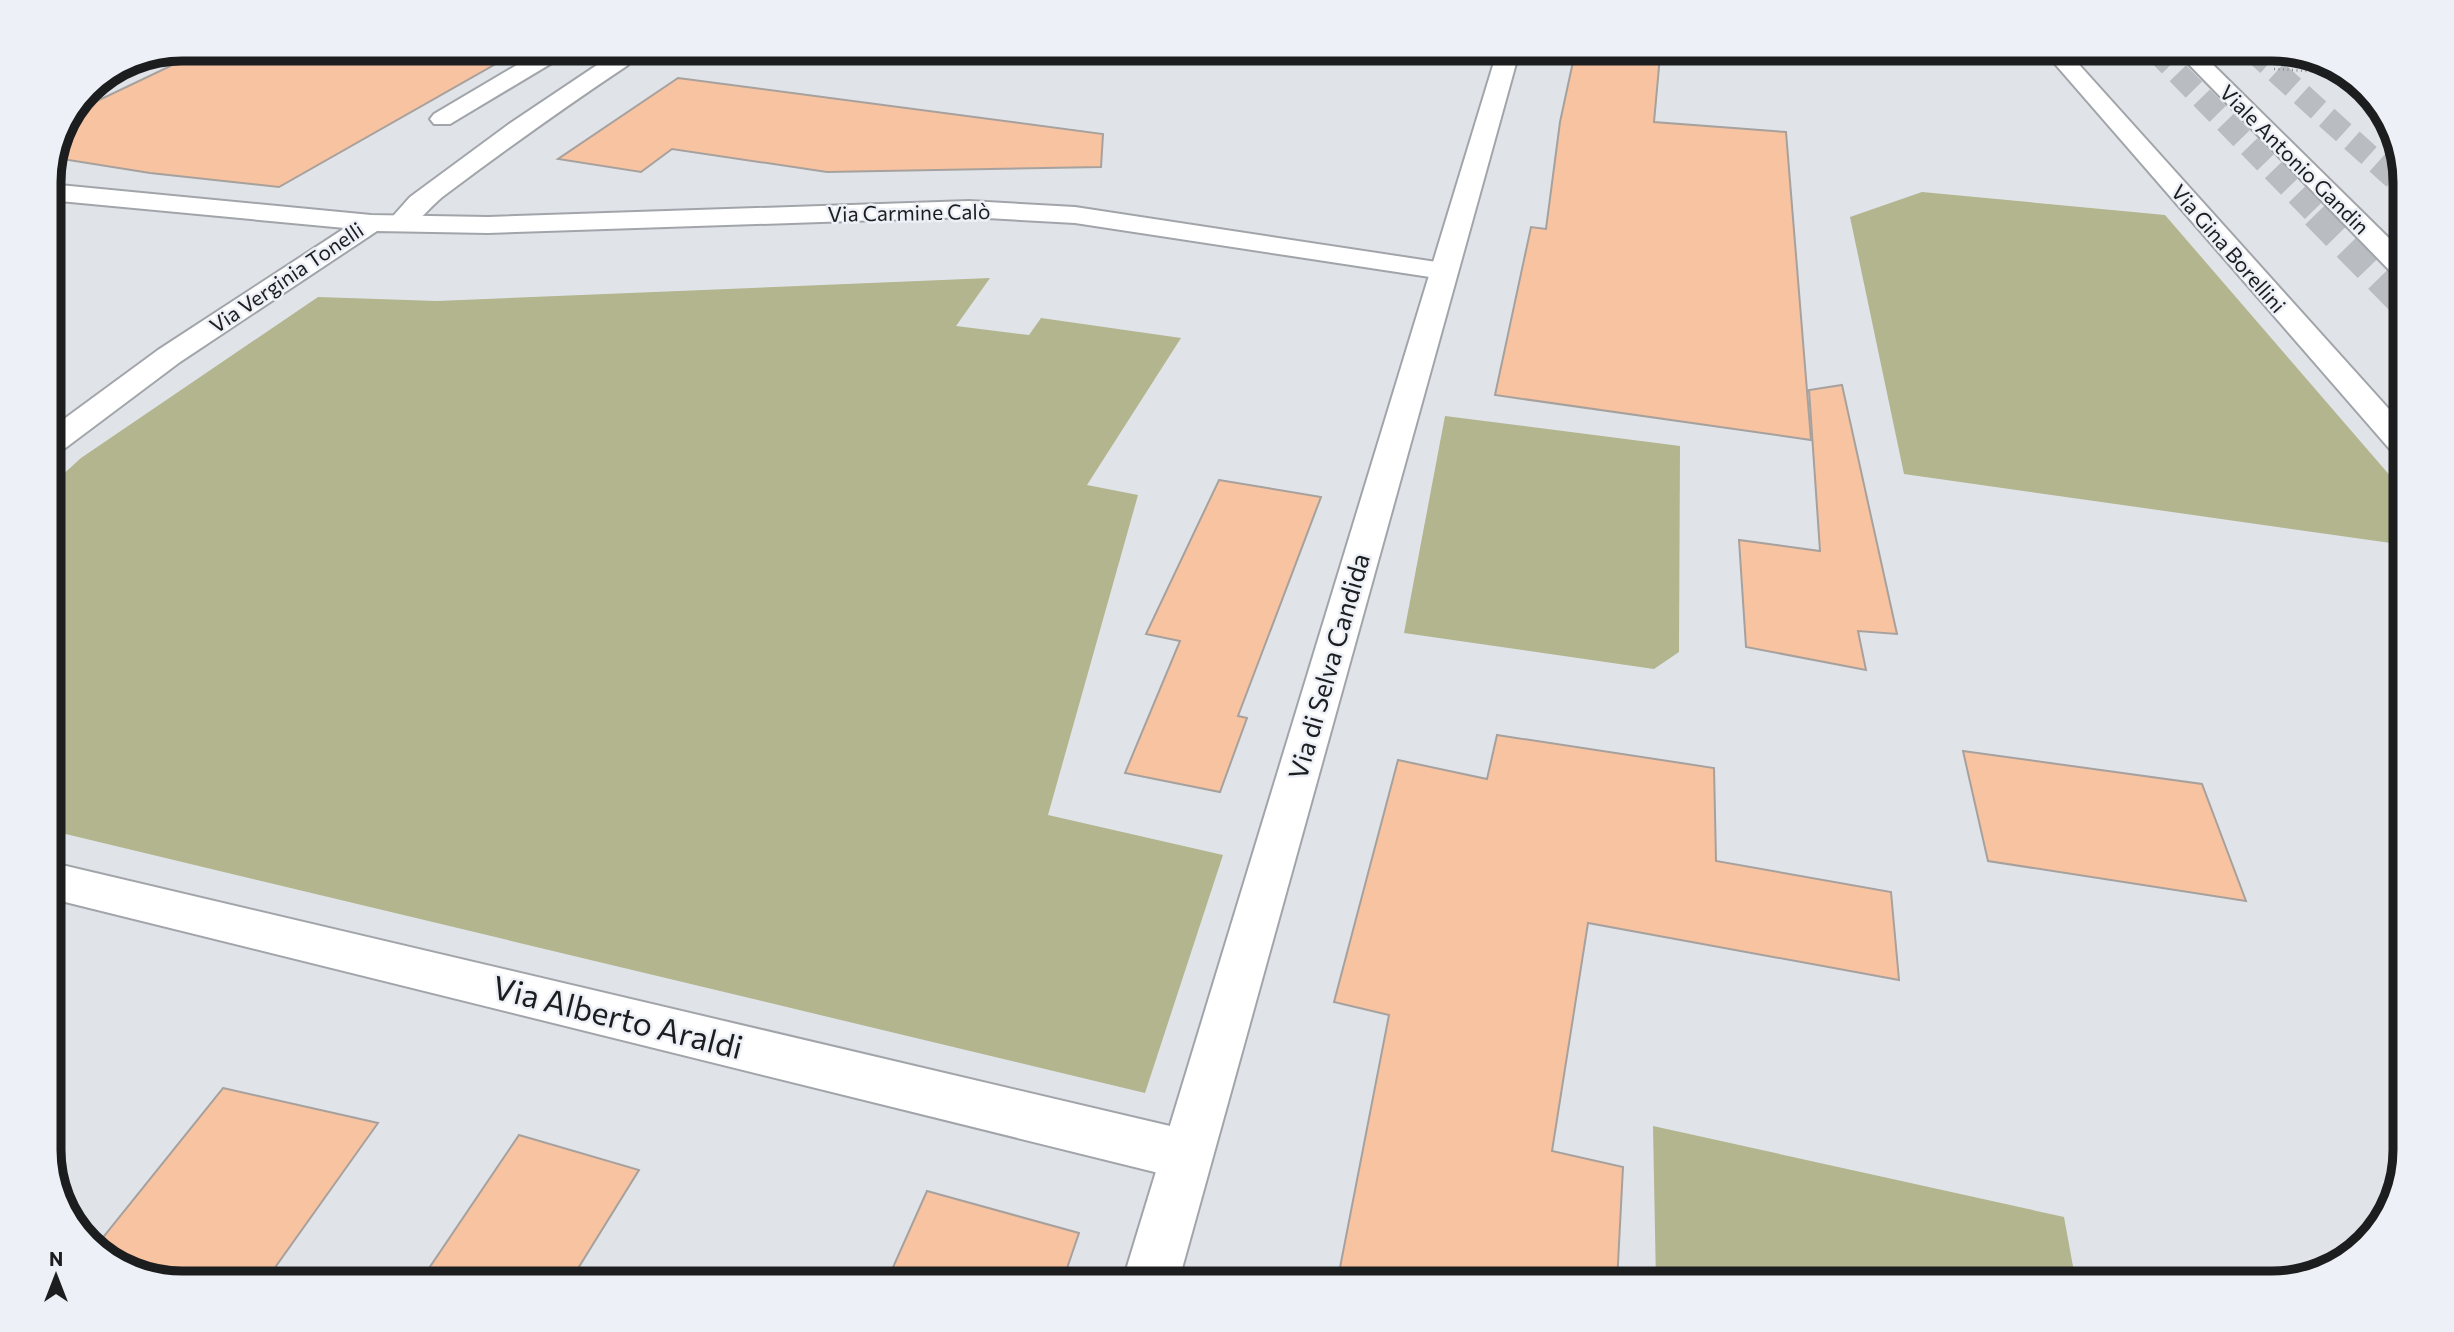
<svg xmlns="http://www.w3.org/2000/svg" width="2454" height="1332" viewBox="0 0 2454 1332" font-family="Commissioner,sans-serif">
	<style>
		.green { fill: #b2b58e }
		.building { fill: #f7c3a1; stroke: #a7a19e; stroke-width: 2 }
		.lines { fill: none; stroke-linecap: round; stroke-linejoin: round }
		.highway-tunnel-far1 { stroke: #b9bcc1; stroke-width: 23; stroke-dasharray: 23 11; stroke-linecap: butt }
		.highway-tunnel { stroke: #b9bcc1; stroke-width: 30; stroke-dasharray: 30 15; stroke-linecap: butt }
		.lane-casing { stroke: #a1a5aa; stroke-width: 4 }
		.street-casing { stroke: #a1a5aa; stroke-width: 4 }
		.secondary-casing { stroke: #a1a5aa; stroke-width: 4 }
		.path { stroke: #8c8f93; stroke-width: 2.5; stroke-dasharray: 1 3.5; stroke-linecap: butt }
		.lane { fill: #fff; fill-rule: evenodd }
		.street { fill: #fff; fill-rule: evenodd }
		.secondary { fill: #fff; fill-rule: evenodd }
		.labels { text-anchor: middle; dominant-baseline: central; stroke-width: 5; stroke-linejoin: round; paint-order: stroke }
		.far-street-label { font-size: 21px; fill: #1c1d1f; stroke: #edf1f7 }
		.street-label { font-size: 26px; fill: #1c1d1f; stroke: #edf1f7 }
		.near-street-label { font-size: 32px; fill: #1c1d1f; stroke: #edf1f7 }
		.rim { fill: none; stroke: #1c1d1f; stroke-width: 9 }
	</style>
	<rect width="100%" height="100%" fill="#e0e4e9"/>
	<g class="green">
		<path d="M1922,192L2165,215L2405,493V545L1904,474L1850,217Z"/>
		<path d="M990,278L956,326L1029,335L1041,318L1181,338L1087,485L1138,495L1048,815L1223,855L1145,1093L49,830V495L59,478L81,458L318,297L437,301Z"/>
		<path d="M1445,416L1680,446L1679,652L1654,669L1404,633Z"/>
		<path d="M1653,1126L2064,1217L2076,1283H1656Z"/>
	</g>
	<g class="building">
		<path d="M206,49H522L279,187L150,173L56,158L78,110Z"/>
		<path d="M1660,56L1654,122L1786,132L1811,440L1495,395L1531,227L1546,229L1560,122L1574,57Z"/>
		<path d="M678,78L1103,134L1101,167L827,172L672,149L641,172L558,159Z"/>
		<path d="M1842,385L1897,634L1858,631L1866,670L1746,647L1739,540L1820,551L1809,390Z"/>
		<path d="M1219,480L1321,497L1238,716L1247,718L1220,792L1125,773L1180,641L1146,634Z"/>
		<path d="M1497,735L1714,768L1716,861L1891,892L1899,980L1588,923L1552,1151L1623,1167L1617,1283H1337L1389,1015L1334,1002L1398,760L1487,779Z"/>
		<path d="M1963,751L2202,784L2246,901L1988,861Z"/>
		<path d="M223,1088L378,1123L264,1283H182L123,1269L96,1246Z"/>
		<path d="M519,1135L639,1170L569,1283H419Z"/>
		<path d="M927,1191L1079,1233L1062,1283H886Z"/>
	</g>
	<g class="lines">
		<g class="highway-tunnel-far1">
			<path d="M2154,49L2318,216"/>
			<path d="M2251,49L2405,188"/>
		</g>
		<path class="highway-tunnel" d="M2316,214L2405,305"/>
		<g class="lane-casing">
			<g id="lane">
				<path d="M544,49H570L567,54L450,124H434L430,119L434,114Z"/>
				<path d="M620,54L628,55L631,60L628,65C565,107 505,150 445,195C427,208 412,235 390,230L386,224L410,197L509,124L612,55Z"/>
			</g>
		</g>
		<g class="street-casing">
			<g id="street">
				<path d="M2042,49H2065L2405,427V457L2394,454Z"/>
				<path d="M49,184L371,215L488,217L969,201L1075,207L1443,263L1453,265L1457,271L1453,277L1443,279L1075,223L969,217L488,233L377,231L180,362L60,452L49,455V430L158,350L345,228L49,200Z"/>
				<path d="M49,862L1187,1130L1205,1138L1213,1155L1205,1172L1187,1180L49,898Z"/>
			</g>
		</g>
		<g class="secondary-casing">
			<g id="secondary">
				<path d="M1498,49H1520L1178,1283H1122Z"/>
				<path d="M2174,49H2197L2405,254V278L2395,276Z"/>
			</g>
		</g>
		<path class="path" d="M2274,69L2342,73"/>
		<use href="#lane" class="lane"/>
		<use href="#street" class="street"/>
		<use href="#secondary" class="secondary"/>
	</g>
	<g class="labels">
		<g class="far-street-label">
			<text transform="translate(2295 159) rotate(45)">Viale Antonio Gandin</text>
			<text transform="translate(909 212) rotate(-1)">Via Carmine Calò</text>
			<text transform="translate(2229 248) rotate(49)">Via Gina Borellini</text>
			<text transform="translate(286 277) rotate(-34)">Via Verginia Tonelli</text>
		</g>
		<g class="street-label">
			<text transform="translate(1328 666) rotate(-74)">Via di Selva Candida</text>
		</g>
		<g class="near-street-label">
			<text transform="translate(618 1016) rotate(14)">Via Alberto Araldi</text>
		</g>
	</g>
	<path d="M0 0H2454V1332H0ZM182 61H2272A121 121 0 0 1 2393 182V1150A121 121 0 0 1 2272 1271H182A121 121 0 0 1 61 1150V182A121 121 0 0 1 182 61Z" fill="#edf1f7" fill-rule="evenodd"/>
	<path class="rim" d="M182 61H2272A121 121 0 0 1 2393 182V1150A121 121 0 0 1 2272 1271H182A121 121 0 0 1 61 1150V182A121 121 0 0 1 182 61Z"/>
	<g transform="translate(56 1276)" stroke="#edf1f7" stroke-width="5" paint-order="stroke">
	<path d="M0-5L12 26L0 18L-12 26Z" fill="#1c1d1f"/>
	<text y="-10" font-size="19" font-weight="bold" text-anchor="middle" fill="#1c1d1f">N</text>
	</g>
</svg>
